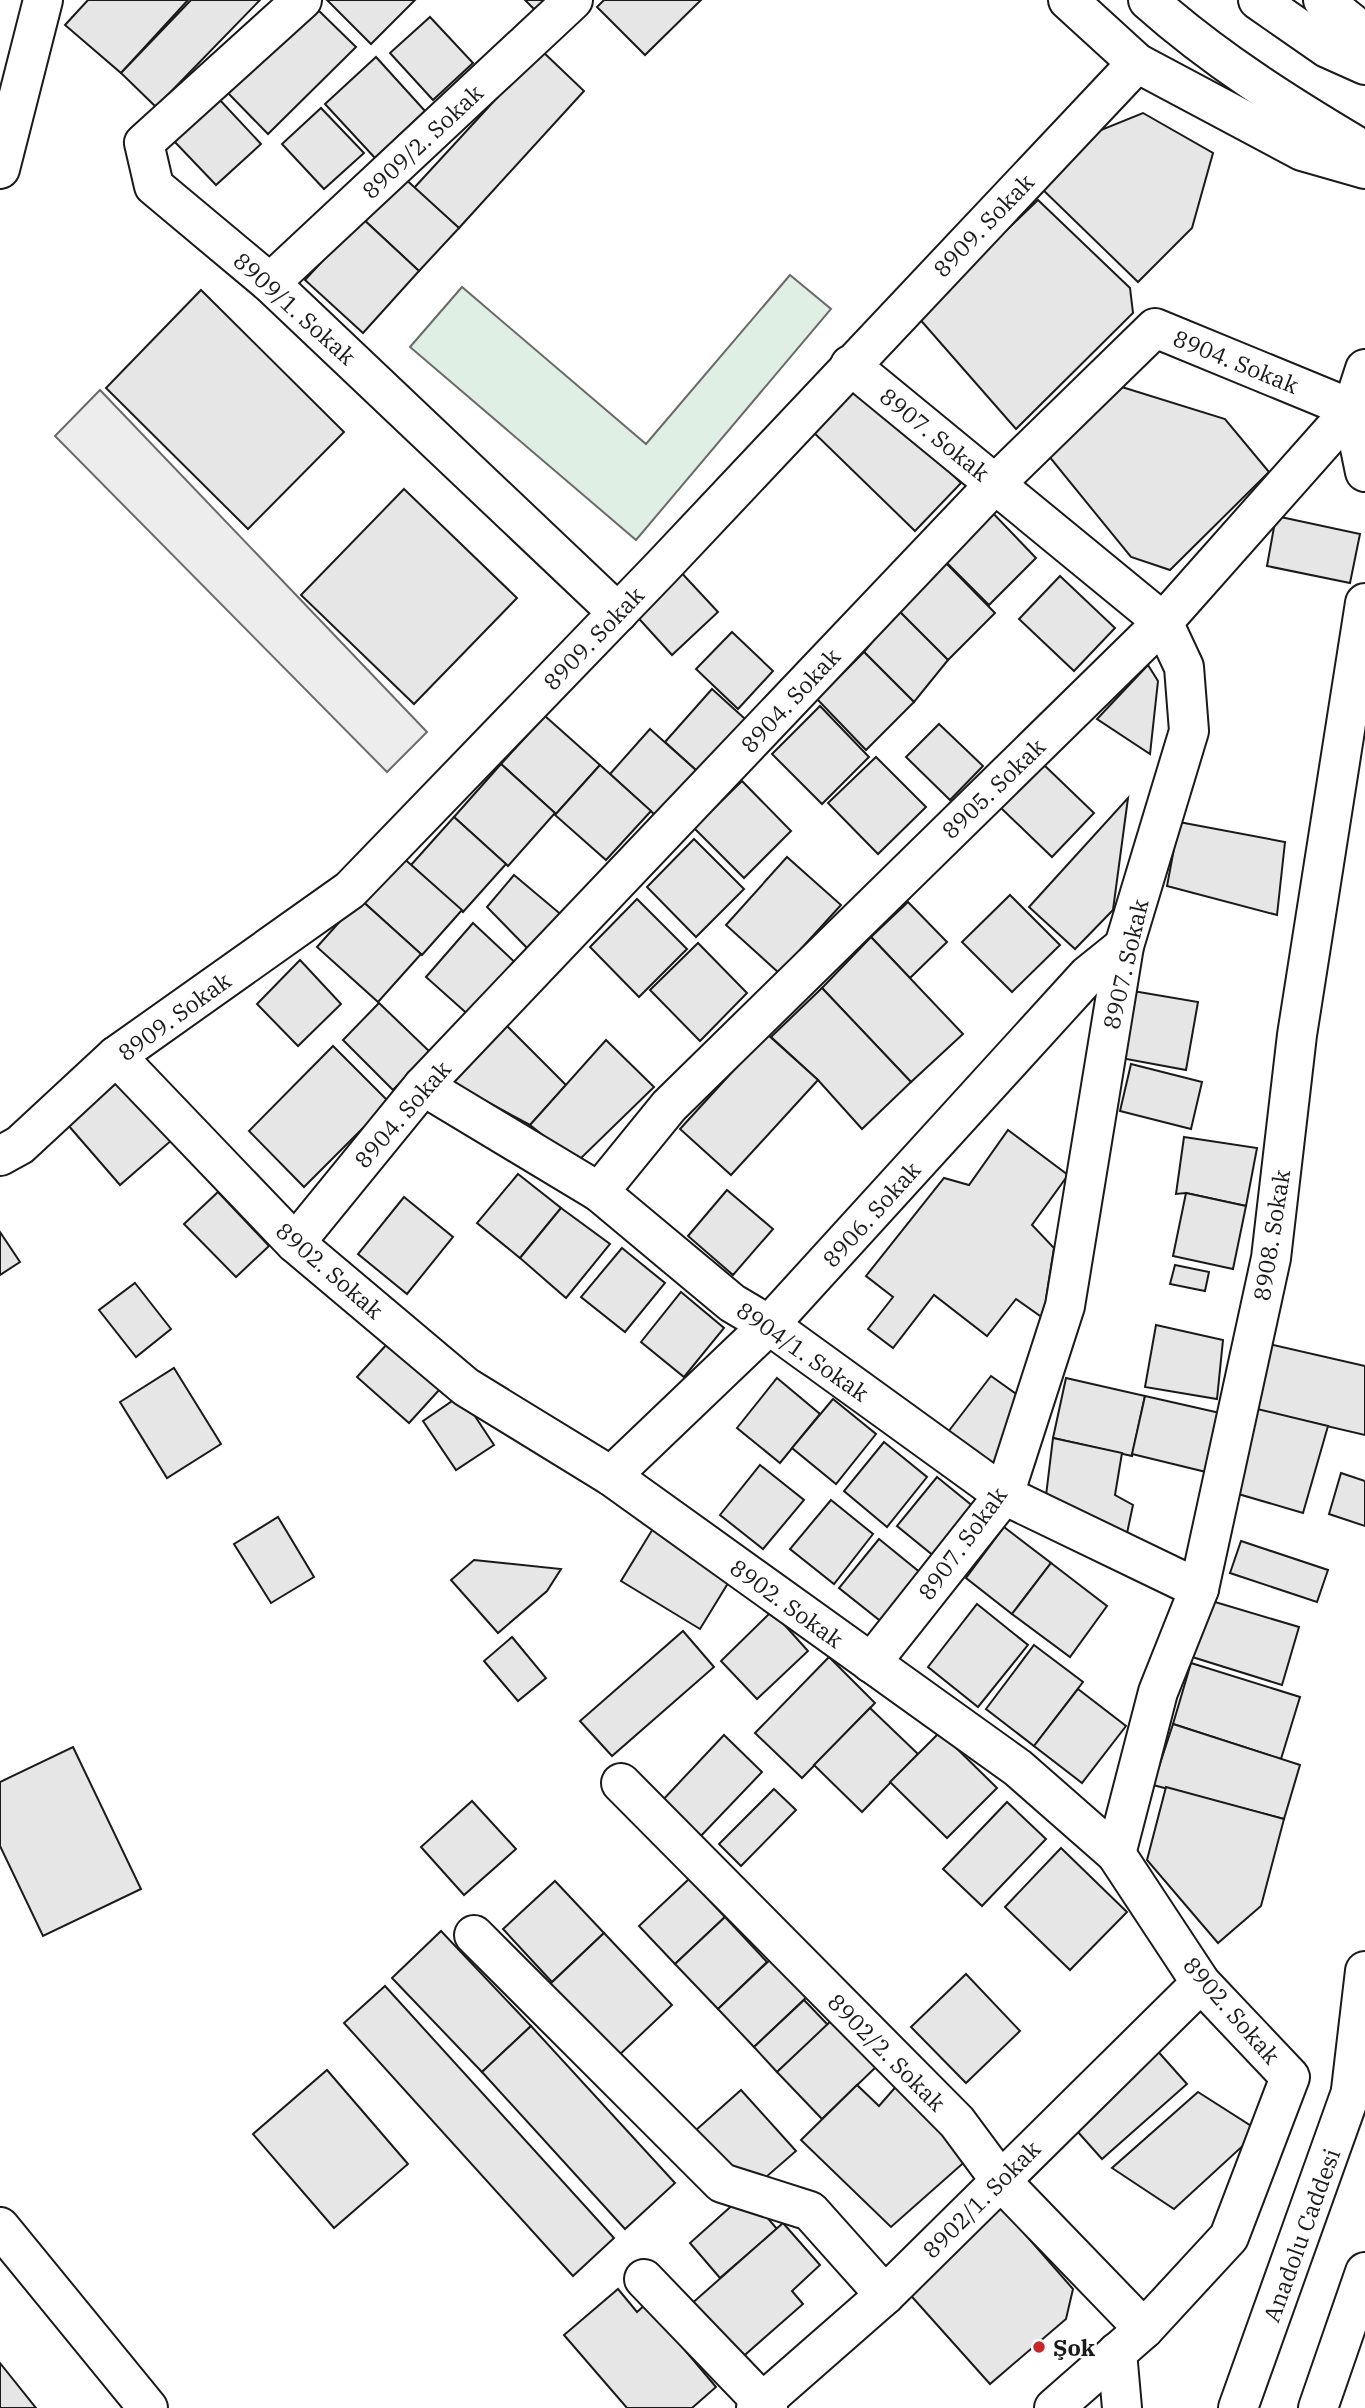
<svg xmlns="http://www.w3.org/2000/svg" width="1365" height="2408" viewBox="0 0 1365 2408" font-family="'IBM Plex Serif',serif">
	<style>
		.green { fill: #e0efe3; stroke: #6a6a6a; stroke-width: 2 }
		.parking { fill: #ededed; stroke: #6a6a6a; stroke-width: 2 }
		.building { fill: #e6e6e6; stroke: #1a1a1a; stroke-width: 2 }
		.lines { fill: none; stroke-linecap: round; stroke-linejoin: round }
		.minor-casing { stroke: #1a1a1a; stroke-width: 42 }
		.major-casing { stroke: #1a1a1a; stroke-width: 42 }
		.highway-casing { stroke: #1a1a1a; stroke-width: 42 }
		.minor { stroke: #fff; stroke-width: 38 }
		.major { stroke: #fff; stroke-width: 38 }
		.highway { stroke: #fff; stroke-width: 38 }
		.poi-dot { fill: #c62828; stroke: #fff; stroke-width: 2.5 }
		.labels { text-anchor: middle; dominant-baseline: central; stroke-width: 5; stroke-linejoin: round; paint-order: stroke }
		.street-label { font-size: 23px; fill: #1a1a1a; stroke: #fff }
		.poi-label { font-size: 23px; font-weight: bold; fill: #1a1a1a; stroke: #fff; text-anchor: start }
	</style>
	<rect width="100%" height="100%" fill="#fff"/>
	<path class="green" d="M790,275L831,309L636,540L410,347L462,287L646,444Z"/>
	<path class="parking" d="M100,390L427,732L387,772L55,436Z"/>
	<g class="building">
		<path d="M88,0H188L121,73L65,25Z"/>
		<path d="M191,0H260L156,107L121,73Z"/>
		<path d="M327,0H415L371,44Z"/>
		<path d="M525,0H547L536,11Z"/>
		<path d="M604,0H701L645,55L597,7Z"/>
		<path d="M314,6L356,47L268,134L227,92Z"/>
		<path d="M430,17L473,63L433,100L390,53Z"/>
		<path d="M541,50L584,91L459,228L414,188Z"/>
		<path d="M376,57L425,111L375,158L325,104Z"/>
		<path d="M218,98L261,144L216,185L173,140Z"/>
		<path d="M321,108L364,153L324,189L282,144Z"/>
		<path d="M1143,113L1213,153L1192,228L1138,282L1038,185L1086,136Z"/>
		<path d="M401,175L459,228L419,271L362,218Z"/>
		<path d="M1038,200L1130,288L1133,313L1016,429L917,316Z"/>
		<path d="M362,218L419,271L363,333L305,280Z"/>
		<path d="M201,290L344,432L248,529L106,388Z"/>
		<path d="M852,377L961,483L915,531L806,425Z"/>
		<path d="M1109,383L1225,419L1269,472L1170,570L1131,557L1048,455Z"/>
		<path d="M404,489L517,598L414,704L301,595Z"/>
		<path d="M987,507L1036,558L989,605L939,555Z"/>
		<path d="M1276,516L1360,534L1350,583L1267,566Z"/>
		<path d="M946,563L995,613L948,660L898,610Z"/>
		<path d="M677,568L718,612L672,655L632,611Z"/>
		<path d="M1060,576L1115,628L1074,671L1019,619Z"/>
		<path d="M898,610L948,660L914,702L864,652Z"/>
		<path d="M732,632L773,671L738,709L696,669Z"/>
		<path d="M864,652L914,702L866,750L817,699Z"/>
		<path d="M1148,665L1158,681L1150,754L1097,719Z"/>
		<path d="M712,689L754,727L707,780L665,742Z"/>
		<path d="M820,706L869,757L822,804L772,754Z"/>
		<path d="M545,716L600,765L556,814L501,764Z"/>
		<path d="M939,724L983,766L950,800L906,757Z"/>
		<path d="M650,729L707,780L666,825L610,774Z"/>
		<path d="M876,757L926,807L878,854L828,803Z"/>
		<path d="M501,764L555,813L508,866L454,817Z"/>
		<path d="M1043,764L1094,813L1052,857L1001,808Z"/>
		<path d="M600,765L651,811L606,860L555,815Z"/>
		<path d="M742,781L791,831L744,878L694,828Z"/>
		<path d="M1128,798L1113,910L1075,949L1029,907Z"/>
		<path d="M454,817L506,864L463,912L411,865Z"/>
		<path d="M1179,822L1285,842L1277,915L1167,886Z"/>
		<path d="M694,839L744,889L696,937L647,887Z"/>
		<path d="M400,855L462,910L422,955L360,899Z"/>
		<path d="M787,857L841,905L779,973L726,925Z"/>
		<path d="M514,875L564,917L530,951L487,907Z"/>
		<path d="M1010,895L1060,945L1012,992L962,942Z"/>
		<path d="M360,899L421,954L378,1002L317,947Z"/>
		<path d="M637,899L687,949L639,997L590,947Z"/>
		<path d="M908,902L947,942L910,978L871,937Z"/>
		<path d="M473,923L520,967L472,1018L426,977Z"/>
		<path d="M871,937L963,1034L911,1082L822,988Z"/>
		<path d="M698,943L747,993L700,1041L650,990Z"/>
		<path d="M300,960L341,1004L298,1046L257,1004Z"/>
		<path d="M822,988L911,1082L862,1129L818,1080L771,1037Z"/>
		<path d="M1133,991L1198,1002L1186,1070L1121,1058Z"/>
		<path d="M379,1003L430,1052L393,1090L343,1040Z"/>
		<path d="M507,1026L566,1085L530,1125L447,1080Z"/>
		<path d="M767,1034L818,1080L731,1175L680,1129Z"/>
		<path d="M606,1040L654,1087L577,1162L530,1125Z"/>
		<path d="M333,1046L389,1102L304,1187L249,1131Z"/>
		<path d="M1131,1064L1202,1082L1191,1129L1120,1111Z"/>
		<path d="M121,1079L173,1139L120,1185L68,1125Z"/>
		<path d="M1008,1130L1068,1175L1032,1225L1054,1248L1043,1318L1016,1299L987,1336L934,1295L893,1348L868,1329L893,1297L866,1276L944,1178L969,1185Z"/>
		<path d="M1184,1137L1257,1148L1246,1206L1186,1193L1176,1194Z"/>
		<path d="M518,1174L561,1208L520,1258L477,1223Z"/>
		<path d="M727,1190L773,1229L733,1275L688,1236Z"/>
		<path d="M218,1192L269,1246L236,1277L184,1224Z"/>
		<path d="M1186,1193L1246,1206L1233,1269L1173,1256Z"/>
		<path d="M404,1197L453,1237L407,1294L358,1254Z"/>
		<path d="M561,1208L610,1244L566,1298L520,1258Z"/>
		<path d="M0,1232L20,1262L0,1275Z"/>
		<path d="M622,1248L665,1283L625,1332L581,1297Z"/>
		<path d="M1175,1265L1209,1272L1205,1291L1170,1284Z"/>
		<path d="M135,1283L171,1329L136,1357L99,1310Z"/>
		<path d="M681,1292L724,1328L684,1377L641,1342Z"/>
		<path d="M1156,1325L1223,1340L1217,1399L1145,1387Z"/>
		<path d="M1256,1341L1365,1366V1435L1241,1406Z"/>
		<path d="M388,1343L440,1389L409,1423L357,1377Z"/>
		<path d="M174,1368L221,1444L167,1478L120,1402Z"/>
		<path d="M991,1376L1022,1398L992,1467L948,1432Z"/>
		<path d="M777,1378L820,1414L780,1463L737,1428Z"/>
		<path d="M1066,1378L1145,1396L1132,1456L1053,1438Z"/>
		<path d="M461,1395L494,1445L456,1470L423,1421Z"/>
		<path d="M1145,1396L1220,1413L1206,1472L1132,1454Z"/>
		<path d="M833,1399L876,1434L836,1484L792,1448Z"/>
		<path d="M1253,1408L1328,1426L1303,1513L1228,1491Z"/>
		<path d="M1053,1438L1122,1453L1115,1495L1133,1505L1126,1538L1045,1504Z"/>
		<path d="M884,1442L927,1477L887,1527L844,1491Z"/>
		<path d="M760,1465L804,1500L763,1549L720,1515Z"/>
		<path d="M1341,1473L1365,1481V1526L1329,1514Z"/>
		<path d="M937,1477L980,1512L940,1561L897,1526Z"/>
		<path d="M831,1500L873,1534L834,1584L790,1549Z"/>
		<path d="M278,1517L314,1577L271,1603L234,1544Z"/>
		<path d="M654,1527L733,1575L700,1629L621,1581Z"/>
		<path d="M1004,1527L1051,1563L1012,1614L966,1578Z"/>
		<path d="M879,1539L922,1574L883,1623L839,1588Z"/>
		<path d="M1241,1541L1328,1570L1317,1602L1230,1573Z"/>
		<path d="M474,1560L561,1569L547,1591L498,1633L451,1580Z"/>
		<path d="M1051,1563L1107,1606L1070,1657L1012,1614Z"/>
		<path d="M1205,1599L1299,1627L1282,1685L1189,1656Z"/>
		<path d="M977,1604L1028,1645L978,1707L928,1667Z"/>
		<path d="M772,1611L808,1651L757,1699L721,1661Z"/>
		<path d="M683,1631L714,1667L612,1756L580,1721Z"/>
		<path d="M512,1637L546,1678L518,1701L484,1661Z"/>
		<path d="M1034,1645L1083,1682L1034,1746L986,1709Z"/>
		<path d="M829,1657L875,1703L802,1778L755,1733Z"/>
		<path d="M1191,1663L1300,1697L1281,1759L1173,1724Z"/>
		<path d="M1078,1689L1126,1726L1082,1783L1034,1746Z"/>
		<path d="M870,1708L918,1754L862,1812L814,1765Z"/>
		<path d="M1173,1724L1300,1765L1284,1819L1153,1785Z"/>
		<path d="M940,1732L997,1788L947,1838L890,1782Z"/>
		<path d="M724,1735L762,1772L698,1839L660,1803Z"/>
		<path d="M73,1747L141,1889L43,1936L0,1846V1782Z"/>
		<path d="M1166,1787L1284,1819L1261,1906L1218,1943L1147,1860Z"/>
		<path d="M774,1789L796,1810L741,1866L719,1844Z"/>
		<path d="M472,1801L516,1849L464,1895L421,1847Z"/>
		<path d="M1007,1802L1046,1839L982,1906L943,1869Z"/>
		<path d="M1061,1848L1127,1912L1070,1970L1005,1907Z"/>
		<path d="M689,1879L725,1917L675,1964L639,1926Z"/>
		<path d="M555,1881L604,1933L552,1982L503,1929Z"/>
		<path d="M725,1917L767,1962L718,2009L675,1964Z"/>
		<path d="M441,1931L531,2026L482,2072L392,1978Z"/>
		<path d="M604,1933L672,2005L616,2058L548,1986Z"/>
		<path d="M774,1956L810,1994L754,2047L718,2009Z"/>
		<path d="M966,1974L1020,2031L966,2083L911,2027Z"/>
		<path d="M385,1986L614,2238L573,2276L344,2023Z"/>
		<path d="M804,2000L828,2025L777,2072L754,2047Z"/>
		<path d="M833,2019L878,2065L822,2119L777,2072Z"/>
		<path d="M531,2026L675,2183L625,2229L482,2072Z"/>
		<path d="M1154,2047L1187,2084L1102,2159L1069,2122Z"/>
		<path d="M327,2070L408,2164L334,2228L253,2134Z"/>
		<path d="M899,2083L969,2158L891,2227L801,2140L857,2085L879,2106Z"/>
		<path d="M741,2090L796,2151L751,2190L696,2130Z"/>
		<path d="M1198,2092L1259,2131L1174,2209L1112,2168Z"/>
		<path d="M746,2193L777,2229L720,2278L690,2243Z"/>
		<path d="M995,2200L1073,2289L1066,2319L990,2384L905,2289Z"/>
		<path d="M783,2223L820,2265L792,2291L803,2304L738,2361L689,2306Z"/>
		<path d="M618,2289L637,2312L646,2304L716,2387L692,2408H627L564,2335Z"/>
		<path d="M0,2363L36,2408H0Z"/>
	</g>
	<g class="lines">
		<g class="minor-casing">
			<g id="minor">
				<path d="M302,0L144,143L154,186L270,283L618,613"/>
				<path d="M0,169L43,0"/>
				<path d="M270,283L573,0"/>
				<path d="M850,365L1163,622L1184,667L1189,731L1124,946L1065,1306L1004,1495L871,1663"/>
				<path d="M1352,409L1365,472"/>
				<path d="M116,1056L295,1243L466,1387L611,1476L1018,1768L1116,1854L1201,1983L1290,2077L1229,2237L1144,2329L1054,2408"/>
				<path d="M423,1086L599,1192L732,1303L769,1325L1004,1495L1199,1589"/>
				<path d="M0,1156L20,1145L116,1056L350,890L661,568L1137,63"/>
				<path d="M599,1192L669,1106L1163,622L1352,409L1365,369"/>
				<path d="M295,1243L423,1086L996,483L1155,328L1352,409"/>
				<path d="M611,1476L769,1325L1088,975L1124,946"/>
				<path d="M621,1783L957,2122L1000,2180L1144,2329"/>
				<path d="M1116,1854L1158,1692L1199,1589L1271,1258L1297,1035L1365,603"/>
				<path d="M474,1935L722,2183L810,2211L885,2295"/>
				<path d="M0,2227L148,2408"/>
				<path d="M644,2279L768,2408"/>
				<path d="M1117,2352L1122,2408"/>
				<path d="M756,2408L885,2295L1201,1983"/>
			</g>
		</g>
		<g class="major-casing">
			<g id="major">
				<path d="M1068,0L1137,63L1302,151L1365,169"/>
				<path d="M1148,0C1214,59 1289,106 1365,151"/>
				<path d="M1258,0L1327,48L1365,65"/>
				<path d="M1323,0L1365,34"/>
			</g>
		</g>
		<g class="highway-casing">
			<g id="highway">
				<path d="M1351,2090L1365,1971"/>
				<path d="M1238,2408L1351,2092L1365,2063"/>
				<path d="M1318,2408L1365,2272"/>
			</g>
		</g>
		<use href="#minor" class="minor"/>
		<use href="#major" class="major"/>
		<use href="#highway" class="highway"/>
	</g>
	<circle class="poi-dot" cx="1039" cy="2347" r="7"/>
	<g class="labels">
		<g class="street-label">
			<text transform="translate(422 141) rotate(-43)">8909/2. Sokak</text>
			<text transform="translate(983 225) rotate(-46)">8909. Sokak</text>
			<text transform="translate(295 308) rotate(42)">8909/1. Sokak</text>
			<text transform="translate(1236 361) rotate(22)">8904. Sokak</text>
			<text transform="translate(935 434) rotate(39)">8907. Sokak</text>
			<text transform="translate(593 638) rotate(-46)">8909. Sokak</text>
			<text transform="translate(790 700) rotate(-47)">8904. Sokak</text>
			<text transform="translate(993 788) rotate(-44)">8905. Sokak</text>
			<text transform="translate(1125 964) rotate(-77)">8907. Sokak</text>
			<text transform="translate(174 1016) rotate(-36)">8909. Sokak</text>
			<text transform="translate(402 1114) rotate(-49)">8904. Sokak</text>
			<text transform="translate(871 1214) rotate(-48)">8906. Sokak</text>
			<text transform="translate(1271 1235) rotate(-81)">8908. Sokak</text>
			<text transform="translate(330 1270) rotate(41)">8902. Sokak</text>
			<text transform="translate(803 1351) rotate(35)">8904/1. Sokak</text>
			<text transform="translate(962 1543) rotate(-54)">8907. Sokak</text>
			<text transform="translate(787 1603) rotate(36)">8902. Sokak</text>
			<text transform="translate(1232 2010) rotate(49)">8902. Sokak</text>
			<text transform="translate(887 2052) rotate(45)">8902/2. Sokak</text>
			<text transform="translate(981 2199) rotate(-45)">8902/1. Sokak</text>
			<text transform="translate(1301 2235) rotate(-70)">Anadolu Caddesi</text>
		</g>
		<g class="poi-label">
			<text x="1053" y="2347">Şok</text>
		</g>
	</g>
</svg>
